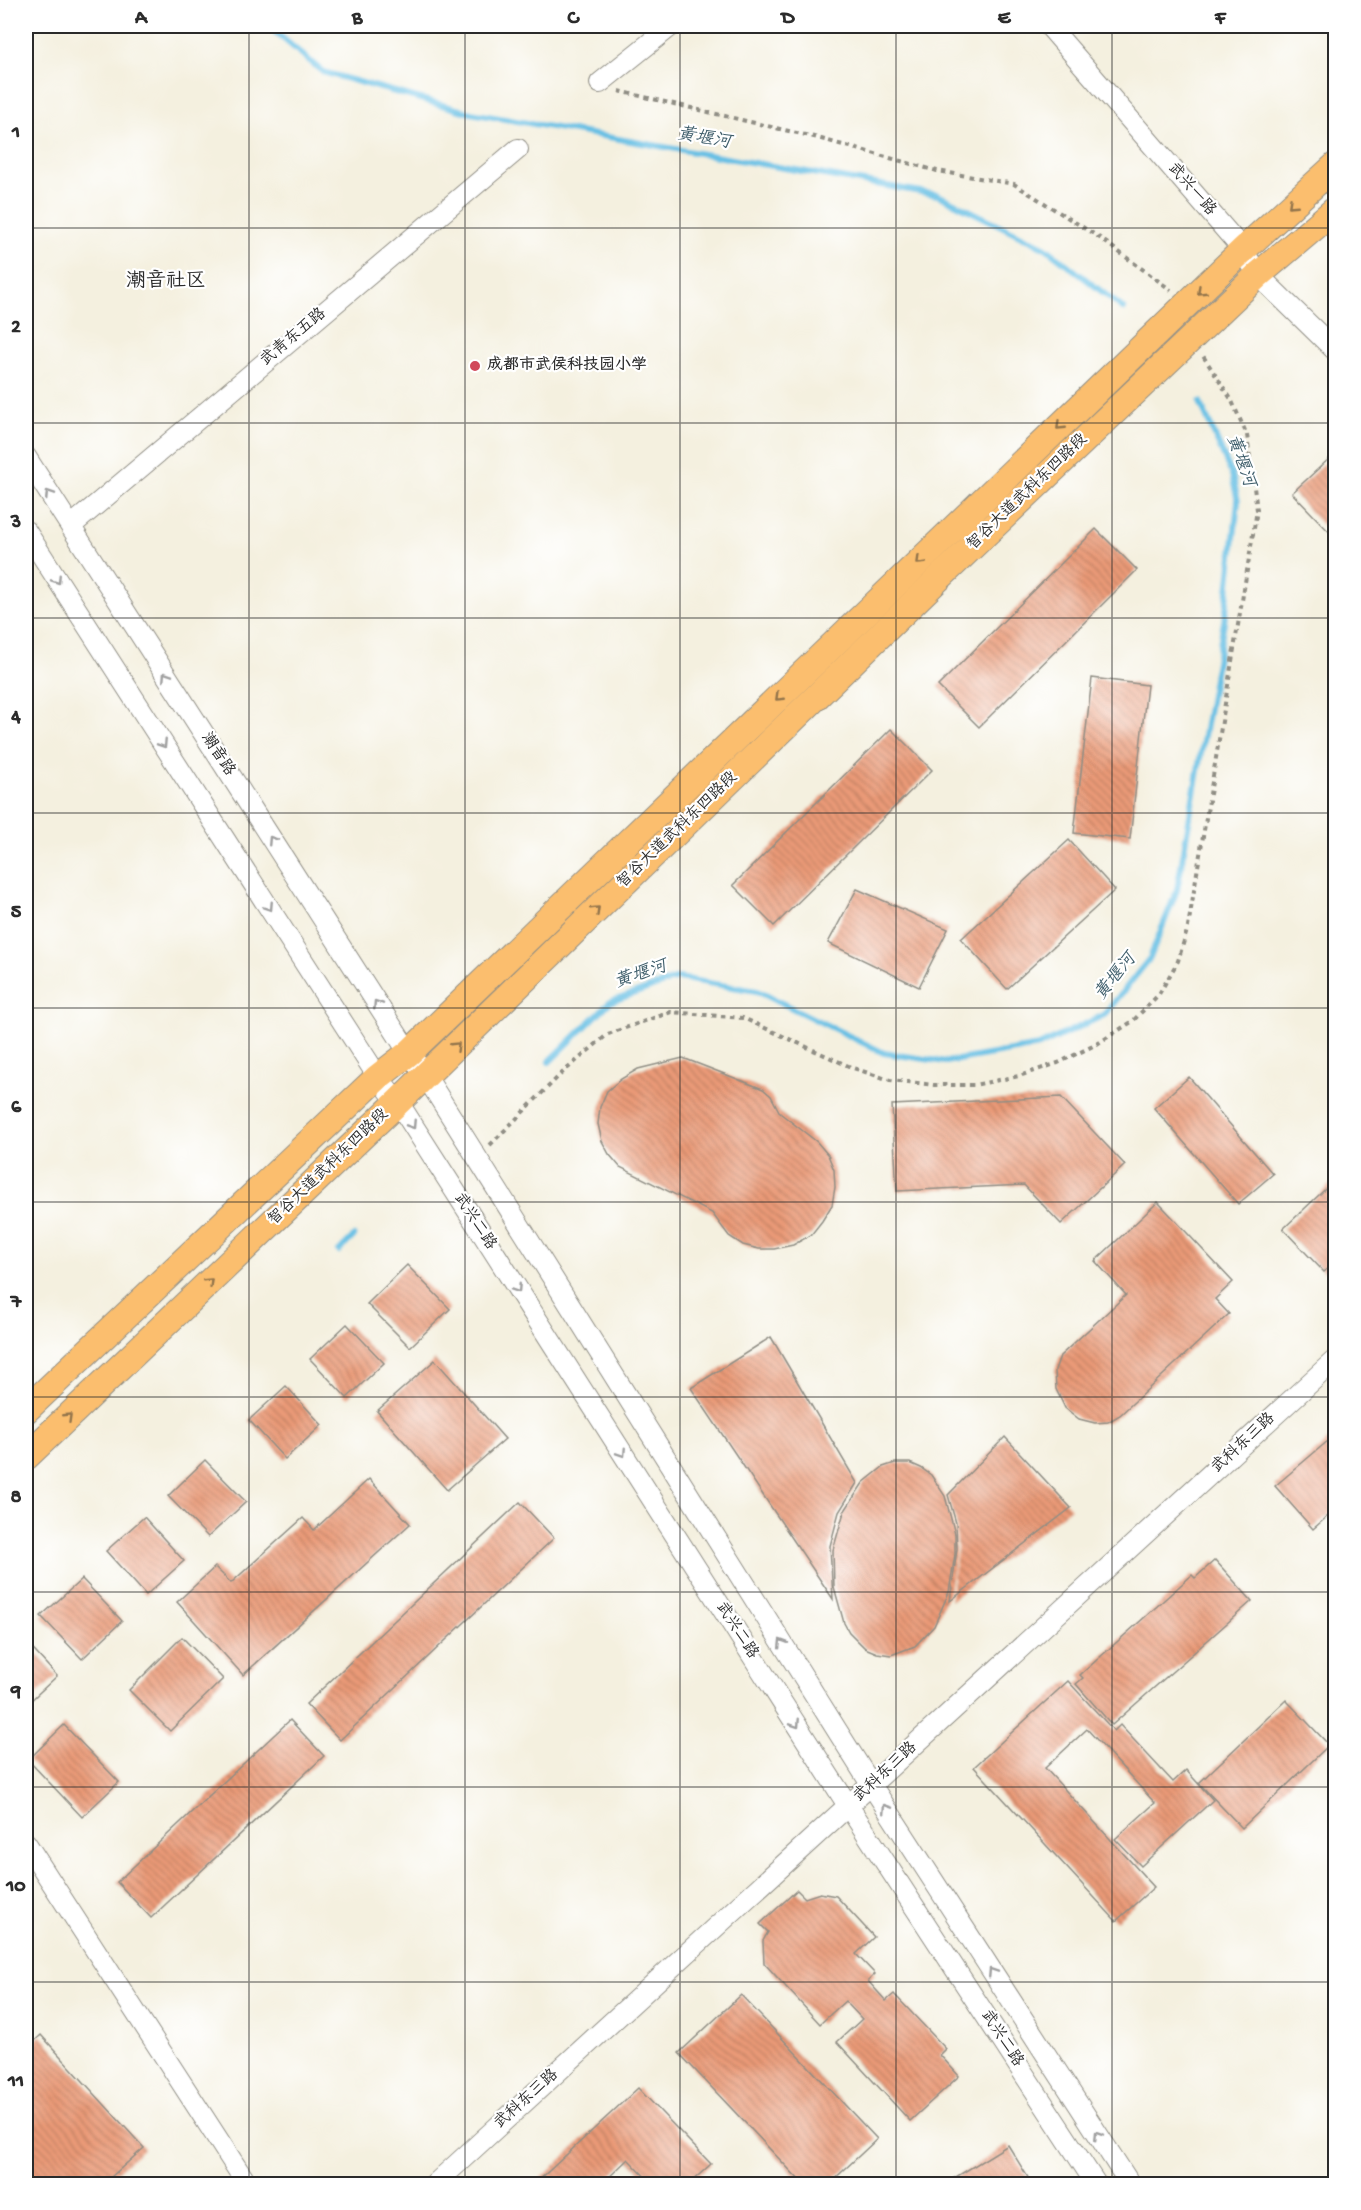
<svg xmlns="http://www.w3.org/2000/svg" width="1361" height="2210" viewBox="0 0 1361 2210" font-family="'Gochi Hand','LXGW WenKai TC',sans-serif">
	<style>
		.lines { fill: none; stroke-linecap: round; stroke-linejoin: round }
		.stream { stroke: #67c0e4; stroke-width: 6 }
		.building { fill: url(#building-back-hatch) }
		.minor-casing { stroke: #908e85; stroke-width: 22 }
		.major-casing { stroke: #908e85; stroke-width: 28 }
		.path { stroke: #908e85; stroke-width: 4; stroke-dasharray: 4.5 4.5; stroke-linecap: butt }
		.minor { stroke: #fff; stroke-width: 20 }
		.major { stroke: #fbbe6e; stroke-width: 26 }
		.oneway { stroke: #93744c }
		.oneway2 { stroke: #a0a0a0 }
		.grid { fill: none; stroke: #2b2b2b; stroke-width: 1.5; stroke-opacity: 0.55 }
		.poi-dot { fill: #d1495b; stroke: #fff; stroke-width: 2 }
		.labels { text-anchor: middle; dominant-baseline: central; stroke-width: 4.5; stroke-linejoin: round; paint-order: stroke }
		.street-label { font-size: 16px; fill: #2b2b2b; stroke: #fff }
		.poi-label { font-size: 16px; font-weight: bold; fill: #2b2b2b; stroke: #fff; text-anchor: start }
		.water-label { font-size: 18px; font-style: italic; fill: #405f6c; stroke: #fff }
		.quarter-label { font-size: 20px; fill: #2b2b2b; stroke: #fff }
		.neatline { fill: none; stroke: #2b2b2b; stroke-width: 2 }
		.grid-label { font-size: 20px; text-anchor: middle; font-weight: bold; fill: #2b2b2b }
	</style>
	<defs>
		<pattern id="building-back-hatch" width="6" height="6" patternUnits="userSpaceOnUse" patternTransform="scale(1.5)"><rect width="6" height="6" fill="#ea9a77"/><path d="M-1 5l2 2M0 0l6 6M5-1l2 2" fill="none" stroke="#be7e62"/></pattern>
	</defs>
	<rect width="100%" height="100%" fill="#fff"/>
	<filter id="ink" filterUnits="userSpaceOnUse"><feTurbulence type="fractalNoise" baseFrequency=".0167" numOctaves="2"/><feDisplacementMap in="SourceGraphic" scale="12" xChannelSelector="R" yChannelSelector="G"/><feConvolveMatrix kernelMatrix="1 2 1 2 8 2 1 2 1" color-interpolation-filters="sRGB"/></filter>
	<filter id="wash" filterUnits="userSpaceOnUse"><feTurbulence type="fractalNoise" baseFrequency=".008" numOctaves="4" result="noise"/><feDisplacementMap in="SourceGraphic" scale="24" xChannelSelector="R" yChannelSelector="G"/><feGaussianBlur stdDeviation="1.35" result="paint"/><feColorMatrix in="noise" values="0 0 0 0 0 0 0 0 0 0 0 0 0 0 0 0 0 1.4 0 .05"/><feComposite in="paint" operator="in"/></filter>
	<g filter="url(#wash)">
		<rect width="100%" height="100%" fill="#f4f0df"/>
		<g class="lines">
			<g class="stream">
				<path d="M268,26L323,72L471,113L938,195L1046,248L1124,309"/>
				<path d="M549,1062L610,1002L678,978L757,991L884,1053L946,1062L1039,1046L1104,1015L1150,958L1177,890L1226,610L1238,501L1232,475L1200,402"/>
				<path d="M339,1251L354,1236"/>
			</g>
		</g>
		<g id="blocks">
			<g class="building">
				<path d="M1331,457L1336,462V539L1292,493Z"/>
				<path d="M1096,529L1137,570L979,727L938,686Z"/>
				<path d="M1092,678L1147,685L1130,839L1074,833Z"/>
				<path d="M891,729L932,770L774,926L733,885Z"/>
				<path d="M1069,840L1115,890L1007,989L961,939Z"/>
				<path d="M857,889L948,929L919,987L828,943Z"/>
				<path d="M683,1058L763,1089L771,1096L780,1113L817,1142L828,1155L834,1170L835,1187L832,1205L822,1221L811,1235L793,1245L774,1249H759L743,1245L729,1236L712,1213L620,1167L609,1154L602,1141L598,1124L600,1107L607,1091L621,1079L638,1069Z"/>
				<path d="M1189,1077L1273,1174L1238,1204L1154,1108Z"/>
				<path d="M1061,1097L1125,1165L1061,1224L1024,1185L897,1191L892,1105Z"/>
				<path d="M1336,1179V1261L1324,1272L1283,1229Z"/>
				<path d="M1158,1202L1233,1282L1215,1299L1229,1314L1120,1415L1108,1422L1095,1423L1079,1419L1065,1408L1056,1389L1055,1370L1060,1356L1126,1295L1095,1261Z"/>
				<path d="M407,1265L450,1309L410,1347L367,1304Z"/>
				<path d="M347,1324L384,1363L347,1398L310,1359Z"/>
				<path d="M771,1337L857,1483L839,1512L830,1546L833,1599L691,1388Z"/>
				<path d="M435,1360L505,1439L447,1490L377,1411Z"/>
				<path d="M286,1386L322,1425L285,1459L249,1420Z"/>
				<path d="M1336,1434V1509L1313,1529L1275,1486Z"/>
				<path d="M1005,1437L1071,1508L950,1601L957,1549L956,1523L948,1495Z"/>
				<path d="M205,1460L246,1502L208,1537L168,1496Z"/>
				<path d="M895,1463H910L921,1468L931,1475L945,1496L955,1534V1554L949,1592L934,1626L915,1646L891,1655L877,1653L865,1648L849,1632L844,1623L834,1587L833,1550L844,1512L863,1483L883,1467Z"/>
				<path d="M369,1479L410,1524L243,1675L177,1602L215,1567L231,1583L303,1518L314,1530Z"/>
				<path d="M520,1502L554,1538L340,1740L306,1704Z"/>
				<path d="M144,1517L184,1561L146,1595L106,1551Z"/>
				<path d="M1215,1560L1252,1601L1112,1725L1076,1684L1083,1678L1080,1675L1192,1575L1195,1578Z"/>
				<path d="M82,1579L122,1621L82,1659L41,1616Z"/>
				<path d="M182,1637L223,1679L170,1731L129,1690Z"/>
				<path d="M26,1642L57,1676L26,1705Z"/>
				<path d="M1068,1681L1114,1731L1120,1725L1173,1782L1186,1770L1213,1800L1141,1866L1115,1839L1155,1803L1087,1729L1045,1768L1154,1887L1116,1921L974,1767Z"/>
				<path d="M1286,1700L1329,1745L1242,1828L1199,1783Z"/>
				<path d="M290,1720L324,1756L151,1918L117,1882Z"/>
				<path d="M64,1725L119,1782L82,1817L28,1760Z"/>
				<path d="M797,1890L805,1898L820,1893L836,1896L874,1937L856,1954L875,1974L868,1981L886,2001L894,1994L946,2049L940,2055L959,2076L910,2121L837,2042L862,2019L845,2001L820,2024L764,1963L763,1941L768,1932L760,1924Z"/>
				<path d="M741,1995L877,2139L829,2184H803L679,2053Z"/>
				<path d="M41,2035L144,2148L111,2177L117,2184H26V2049Z"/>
				<path d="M638,2088L711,2164L689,2184H652L628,2159L602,2184H535Z"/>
				<path d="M1008,2145L1032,2184H954L951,2180Z"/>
			</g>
		</g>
	</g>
	<g filter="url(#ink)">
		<use href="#blocks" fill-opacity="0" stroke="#908e85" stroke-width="1.5"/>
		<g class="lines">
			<g class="minor-casing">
				<g id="minor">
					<path d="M1049,26L1243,250L1258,275L1336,351"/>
					<path d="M600,83L671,26"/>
					<path d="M26,457L409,1053L425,1075L872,1786L1130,2184"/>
					<path d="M71,526L518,149"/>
					<path d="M26,531L378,1077L398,1102L849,1807L1096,2184"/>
					<path d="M26,1843L247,2184"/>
					<path d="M435,2184L1336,1359"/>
				</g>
			</g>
			<g class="major-casing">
				<g id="major">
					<path d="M26,1410L378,1077L409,1053L1243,250L1336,165"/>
					<path d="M26,1457L398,1102L935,582L1258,275L1336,209"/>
				</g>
			</g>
			<g class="path">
				<path d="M619,91L814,137L937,171L1014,184L1097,236L1171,290"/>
				<path d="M490,1145L561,1074L608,1034L671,1012L743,1018L853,1068L890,1080L934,1085H974L1019,1076L1058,1063L1097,1044L1133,1021L1159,994L1178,961L1188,927L1257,510L1247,435L1231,399L1203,356"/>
			</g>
			<use href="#minor" class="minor"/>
			<use href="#major" class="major"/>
		</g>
		<defs><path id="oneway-chevron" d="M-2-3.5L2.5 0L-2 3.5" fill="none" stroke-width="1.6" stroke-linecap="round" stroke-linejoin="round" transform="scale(1.5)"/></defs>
		<g class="oneway">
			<use href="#oneway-chevron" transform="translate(1292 204) rotate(137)"/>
			<use href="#oneway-chevron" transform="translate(1201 291) rotate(136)"/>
			<use href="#oneway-chevron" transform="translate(1060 426) rotate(136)"/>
			<use href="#oneway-chevron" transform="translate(920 561) rotate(136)"/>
			<use href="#oneway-chevron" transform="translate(779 697) rotate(136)"/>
			<use href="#oneway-chevron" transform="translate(596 910) rotate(-44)"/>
			<use href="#oneway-chevron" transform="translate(456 1046) rotate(-44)"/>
			<use href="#oneway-chevron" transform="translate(209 1282) rotate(-44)"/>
			<use href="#oneway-chevron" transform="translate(68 1417) rotate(-44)"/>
		</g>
		<g class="oneway2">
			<use href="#oneway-chevron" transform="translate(49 494) rotate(-123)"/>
			<use href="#oneway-chevron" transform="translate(57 580) rotate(57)"/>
			<use href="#oneway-chevron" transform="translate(166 676) rotate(-123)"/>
			<use href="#oneway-chevron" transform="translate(163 744) rotate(57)"/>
			<use href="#oneway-chevron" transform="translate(272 840) rotate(-123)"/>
			<use href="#oneway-chevron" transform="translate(269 907) rotate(57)"/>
			<use href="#oneway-chevron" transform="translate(377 1004) rotate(-123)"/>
			<use href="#oneway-chevron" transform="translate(412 1125) rotate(57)"/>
			<use href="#oneway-chevron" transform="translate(517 1289) rotate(57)"/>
			<use href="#oneway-chevron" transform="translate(622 1453) rotate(57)"/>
			<use href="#oneway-chevron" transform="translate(782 1643) rotate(-122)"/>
			<use href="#oneway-chevron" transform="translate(796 1724) rotate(57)"/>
			<use href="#oneway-chevron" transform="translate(886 1808) rotate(-123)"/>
			<use href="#oneway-chevron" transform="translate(992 1972) rotate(-123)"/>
			<use href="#oneway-chevron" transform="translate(1098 2135) rotate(-123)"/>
		</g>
	</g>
	<path class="grid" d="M249,26V2184M465,26V2184M680,26V2184M896,26V2184M1112,26V2184M26,228H1336M26,423H1336M26,618H1336M26,813H1336M26,1008H1336M26,1202H1336M26,1397H1336M26,1592H1336M26,1787H1336M26,1982H1336"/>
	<circle class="poi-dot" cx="475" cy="366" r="6"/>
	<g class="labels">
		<g class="street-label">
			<text transform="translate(1191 190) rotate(49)">武兴一路</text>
			<text transform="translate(294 338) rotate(-40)">武青东五路</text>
			<text transform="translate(1028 493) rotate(-44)">智谷大道武科东四路段</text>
			<text transform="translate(217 755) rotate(57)">潮音路</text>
			<text transform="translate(678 831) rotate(-44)">智谷大道武科东四路段</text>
			<text transform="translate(329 1168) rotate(-44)">智谷大道武科东四路段</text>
			<text transform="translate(474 1222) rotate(57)">武兴二路</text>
			<text transform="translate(1244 1444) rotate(-43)">武科东三路</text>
			<text transform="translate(736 1631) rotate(57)">武兴二路</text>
			<text transform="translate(886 1773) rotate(-43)">武科东三路</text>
			<text transform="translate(1001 2039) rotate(57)">武兴二路</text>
			<text transform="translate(527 2100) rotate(-42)">武科东三路</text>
		</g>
		<g class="poi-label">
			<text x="487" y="366">成都市武侯科技园小学</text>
		</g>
		<g class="water-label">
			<text transform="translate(704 139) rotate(10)">黄堰河</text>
			<text transform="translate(1240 461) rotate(70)">黄堰河</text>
			<text transform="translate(641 975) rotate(-19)">黄堰河</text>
			<text transform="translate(1116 977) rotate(-51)">黄堰河</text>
		</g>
		<g class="quarter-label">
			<text x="166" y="282">潮音社区</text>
		</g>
	</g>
	<rect width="1361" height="2210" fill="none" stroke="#fff" stroke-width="66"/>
	<rect x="33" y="33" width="1295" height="2144" class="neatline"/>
	<g class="grid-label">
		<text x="141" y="23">A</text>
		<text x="357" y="23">B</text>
		<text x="573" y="23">C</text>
		<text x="788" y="23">D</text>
		<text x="1004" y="23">E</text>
		<text x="1220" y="23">F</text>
		<text x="16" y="137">1</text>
		<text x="16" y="332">2</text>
		<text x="16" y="527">3</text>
		<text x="16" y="722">4</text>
		<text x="16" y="917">5</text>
		<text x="16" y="1112">6</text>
		<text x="16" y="1307">7</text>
		<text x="16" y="1502">8</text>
		<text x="16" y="1697">9</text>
		<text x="16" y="1891">10</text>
		<text x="16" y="2086">11</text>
	</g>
</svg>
